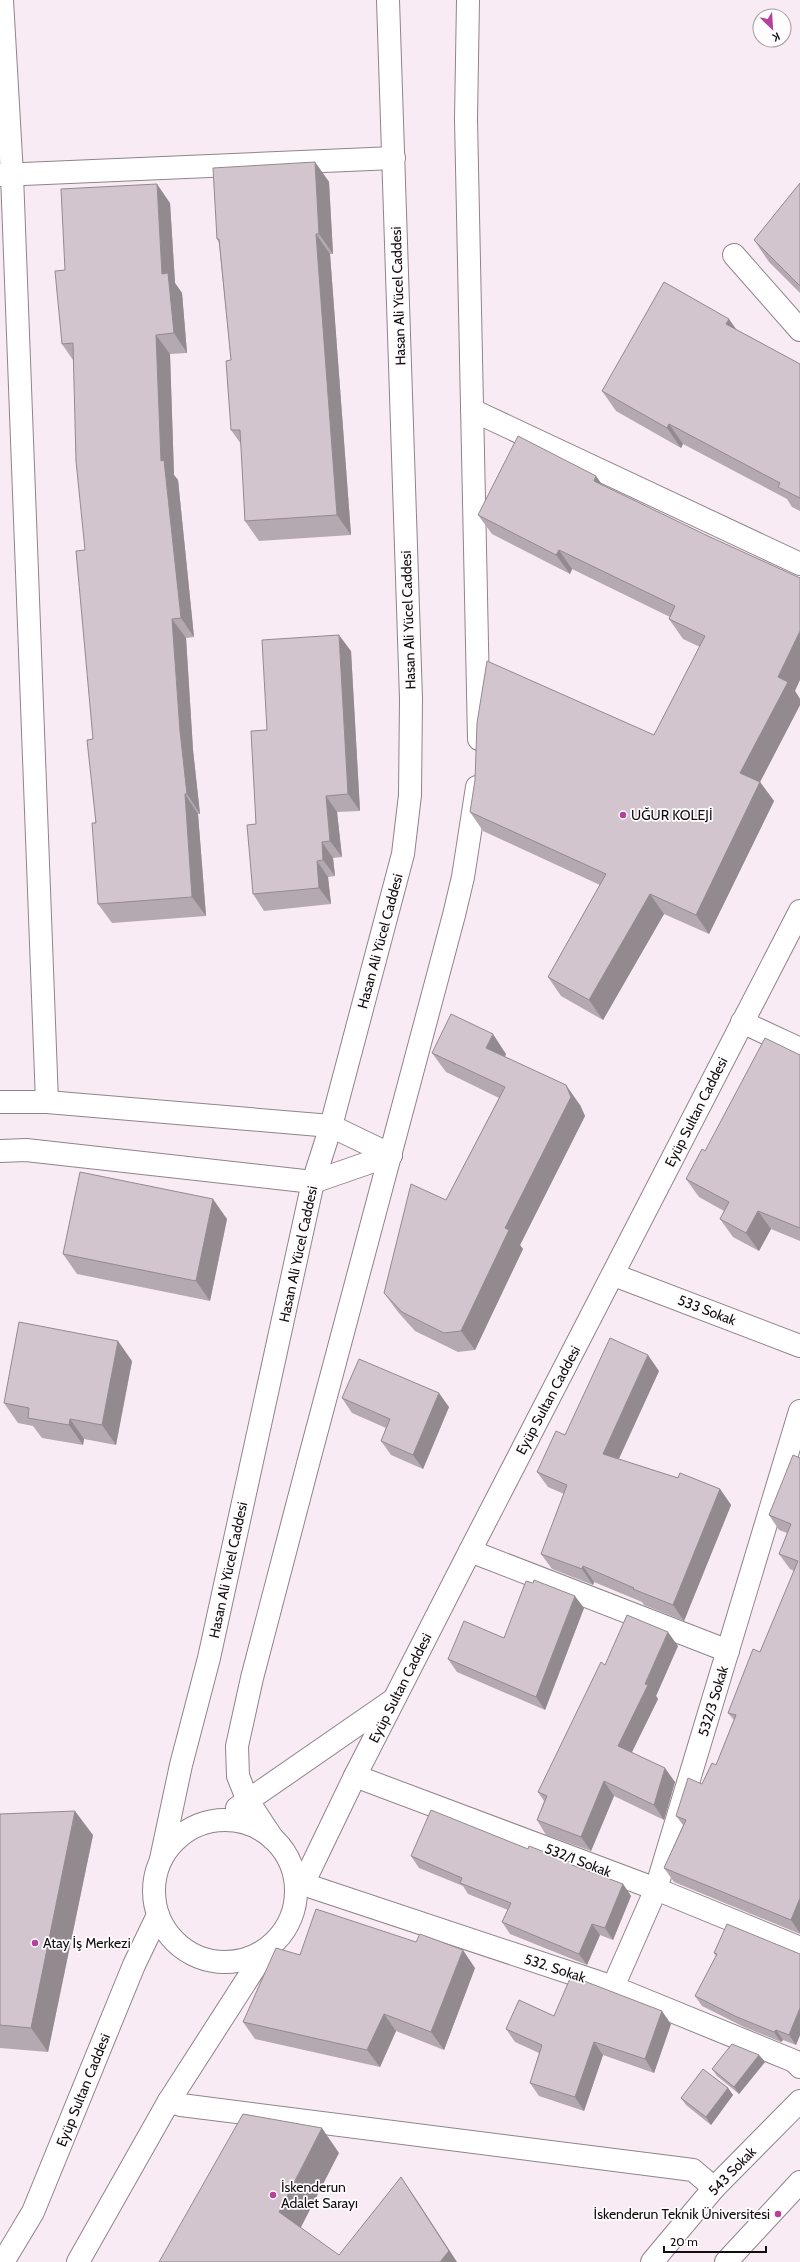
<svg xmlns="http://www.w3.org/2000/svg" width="800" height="2262" viewBox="0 0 800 2262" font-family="Cabin,sans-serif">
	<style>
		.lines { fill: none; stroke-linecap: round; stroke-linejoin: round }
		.street-casing { stroke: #90838c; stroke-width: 24 }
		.secondary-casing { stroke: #90838c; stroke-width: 24 }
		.street { stroke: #fff; stroke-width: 22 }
		.secondary { stroke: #fff; stroke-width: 22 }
		.wall { fill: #b5a9b1 }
		.shaded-wall { fill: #938a90 }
		.building { fill: #d2c5ce; stroke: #938a90 }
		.poi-dot { fill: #b4419c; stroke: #fffcfe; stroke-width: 1.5 }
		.labels { text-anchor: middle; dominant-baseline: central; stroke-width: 3.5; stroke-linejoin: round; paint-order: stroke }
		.street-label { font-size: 14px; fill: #110d10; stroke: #fffcfe }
		.poi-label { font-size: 14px; fill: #110d10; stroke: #fffcfe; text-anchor: start }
	</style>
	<rect width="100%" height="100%" fill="#f9ebf4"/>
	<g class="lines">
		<g class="street-casing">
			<g id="street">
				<path d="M2,0L12,175L47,1102"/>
				<path d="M0,175L394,158"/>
				<path d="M734,255L800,330"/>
				<path d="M472,410L800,564"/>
				<path d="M742,1022L800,1049"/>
				<path d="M614,1275L800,1346"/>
				<path d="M470,1551L728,1651"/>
				<path d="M355,1776L656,1889L800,1948"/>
				<path d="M303,1884L613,1987L794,2061L800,2067"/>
				<path d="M613,1987L656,1889L800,1411"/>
				<path d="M169,2101L181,2105L693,2170L714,2188"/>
				<path d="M726,2262L800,2182"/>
			</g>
		</g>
		<g class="secondary-casing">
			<g id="secondary">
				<path d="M468,0L466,119L479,739"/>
				<path d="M0,1102H47L331,1126L391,1155"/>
				<path d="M0,1151L26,1150L313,1182L391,1155"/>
				<path d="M237,1808L393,1700"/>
				<circle cx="225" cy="1891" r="71"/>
				<path d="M273,1839L248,1801L238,1776L237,1746L252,1678L309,1460L454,915L463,877L477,787"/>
				<path d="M161,1859L181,1765L209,1658L313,1182L331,1126L403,854L410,795L411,699L388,0"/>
				<path d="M297,1889L303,1884L355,1776L470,1551L800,911"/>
				<path d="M3,2262L33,2212L134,1965L158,1915"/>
				<path d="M78,2262L169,2101L266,1950"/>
				<path d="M652,2262L714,2188L800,2101"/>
			</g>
		</g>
		<use href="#street" class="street"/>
		<use href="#secondary" class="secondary"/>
	</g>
	<g class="wall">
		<path d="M315,162L329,182L333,254H330L351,535L259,541L245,521L241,444L231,430V360L219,243L217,239Z"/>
		<path d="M800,183V293L769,262L754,240Z"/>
		<path d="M170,203L175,283L182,293L187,353L170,354L174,475L178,480L194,637L186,638L193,750L200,814H198L206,916L112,923L98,904L93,739L85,550L73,360L62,344L65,270Z"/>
		<path d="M737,330L800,364V511L792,507L787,499L683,444L681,448L616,411L602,391Z"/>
		<path d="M596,476L602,485L795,691L800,699V705L760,782L774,801L709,934L664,914L603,1020L561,996L548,977L600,885L483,831L470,812L654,735L700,647L683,639L669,619L670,617L572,569L570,574L492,534L478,515Z"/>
		<path d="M351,651L360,811L337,812L342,857L333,858L335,876L328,877L331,904L264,911L253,894L256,824L267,730Z"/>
		<path d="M432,1053L506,1054L505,1057L580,1105L585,1116L520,1245L523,1249L475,1350L458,1352L415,1331L398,1312L384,1293L446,1200L499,1098L446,1072Z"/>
		<path d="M800,1055V1241L771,1229L759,1251L733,1237L720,1219L724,1211L699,1197L686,1179L705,1151Z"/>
		<path d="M227,1219L210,1301L77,1274L63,1254Z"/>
		<path d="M132,1361L116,1445L84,1439L83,1445L42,1438L33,1426L18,1423L4,1403Z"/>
		<path d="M659,1371L619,1459L678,1478L720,1489L731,1505L684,1621L644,1605L642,1602L594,1582L593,1585L552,1569L541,1554L564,1494L548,1487L537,1472L565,1435Z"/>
		<path d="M342,1398L449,1407L423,1469L391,1455L381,1441L386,1428L352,1413Z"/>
		<path d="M800,1458V1934L674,1882L664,1868L683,1825L676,1816L702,1784L716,1765L734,1720L728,1713L760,1652L794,1571L790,1569L779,1554L787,1533L779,1530L769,1515Z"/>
		<path d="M584,1608L545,1710L457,1672L448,1659Z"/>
		<path d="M678,1646L656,1696L658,1699L632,1752L675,1782L664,1820L614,1796L591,1851L546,1835L537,1820L544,1801L538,1792L605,1665Z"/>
		<path d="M0,1814L93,1835L48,2052L0,2048Z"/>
		<path d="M528,1849L623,1884L631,1896L613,1940L600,1935L587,1965L510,1934L502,1922L508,1910L468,1894L463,1886L419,1868L411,1856Z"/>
		<path d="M714,1953L800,1954V2035L796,2045L783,2040L781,2042L744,2027L702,2006L695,1996L716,1956Z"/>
		<path d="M300,1955L475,1968L444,2050L396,2031L380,2067L255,2039L243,2022Z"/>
		<path d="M554,2016L671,2024L654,2073L603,2055L584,2111L539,2096L530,2083L539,2053L515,2042L506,2029Z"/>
		<path d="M759,2055L765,2062L739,2094L717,2076L712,2069Z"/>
		<path d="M728,2088L733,2095L711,2125L686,2105L681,2098Z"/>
	</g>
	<g class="shaded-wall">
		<path d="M315,162L329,182L333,254L319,234Z"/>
		<path d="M157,184L170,203L175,283L182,293L187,353L174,333L162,274Z"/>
		<path d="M316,234L330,254L351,535L337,515Z"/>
		<path d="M729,319L743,339L726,324Z"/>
		<path d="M156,335L170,354L174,475L178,480L194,637L181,618L161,461Z"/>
		<path d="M669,424L683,444L681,448L667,428Z"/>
		<path d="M596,476L610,496L594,481Z"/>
		<path d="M559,550L572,569L570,574L556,555Z"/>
		<path d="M172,619L186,638L193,750L200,814L187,794L180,731Z"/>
		<path d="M800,631V680L795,691L800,699V705L760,782L774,801L709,934L696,915L740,773L778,677Z"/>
		<path d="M339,635L351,651L360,811L348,794Z"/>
		<path d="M185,794L198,814L206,916L192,897Z"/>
		<path d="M326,796L337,812L342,857L330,841Z"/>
		<path d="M322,842L333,858L335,876L323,860Z"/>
		<path d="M317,861L328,877L331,904L319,888Z"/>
		<path d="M650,894L664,914L603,1020L589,1000Z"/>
		<path d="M493,1034L506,1054L499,1068L486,1048Z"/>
		<path d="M566,1085L580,1105L585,1116L520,1245L523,1249L475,1350L461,1331Z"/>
		<path d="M213,1199L227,1219L210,1301L196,1281Z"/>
		<path d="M758,1211L771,1229L759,1251L746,1233Z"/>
		<path d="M118,1341L132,1361L116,1445L102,1425Z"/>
		<path d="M648,1355L659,1371L614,1469L603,1454Z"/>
		<path d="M439,1393L449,1407L423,1469L413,1455Z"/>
		<path d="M70,1419L84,1439L83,1445L69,1425Z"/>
		<path d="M720,1489L731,1505L684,1621L673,1605Z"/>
		<path d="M583,1566L594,1582L593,1585L582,1569Z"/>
		<path d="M575,1596L584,1608L545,1710L536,1697Z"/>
		<path d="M668,1632L678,1646L656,1696L658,1699L628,1760L618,1746Z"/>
		<path d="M665,1768L675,1782L664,1820L654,1805Z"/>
		<path d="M604,1781L614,1796L591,1851L581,1837Z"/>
		<path d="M75,1811L93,1835L48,2052L31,2028Z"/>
		<path d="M623,1884L631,1896L613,1940L605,1928Z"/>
		<path d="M800,1898V1933L791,1920Z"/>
		<path d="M592,1924L600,1935L587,1965L579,1954Z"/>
		<path d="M463,1950L475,1968L444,2050L431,2032Z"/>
		<path d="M800,2008V2035L796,2045L789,2035Z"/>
		<path d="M662,2011L671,2024L654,2073L645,2059Z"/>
		<path d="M384,2014L396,2031L380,2067L367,2050Z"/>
		<path d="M776,2030L783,2040L781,2042L774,2032Z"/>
		<path d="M594,2042L603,2055L584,2111L575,2097Z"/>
		<path d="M759,2055L765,2062L739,2094L734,2087Z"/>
		<path d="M728,2088L733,2095L711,2125L706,2117Z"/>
		<path d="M322,2128L339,2153L296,2237L279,2212Z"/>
		<path d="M401,2177L418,2202L457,2262H440Z"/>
	</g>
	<g class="building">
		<path d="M315,162L319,234H316L337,515L245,521L240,430H231L226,361L231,360L219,239H217L213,168Z"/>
		<path d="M800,183V286L754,240Z"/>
		<path d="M157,184L162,274L168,273L174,333L156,335L161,461L164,460L181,618L172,619L180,731L187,794H185L192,897L98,904L92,823H96L87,740L93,739L76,551L85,550L76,461L73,343L62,344L55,271L65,270L61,189Z"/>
		<path d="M664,282L729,319L726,324L800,364V498L778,487L780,483L669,424L667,428L602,391Z"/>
		<path d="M518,436L596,476L594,481L708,536L800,578V631L778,677L788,682L740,773L760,782L696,915L650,894L589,1000L548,977L606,874L470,812L475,780L477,723L487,661L654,735L705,636L669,619L675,606L559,550L556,555L478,515Z"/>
		<path d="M339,635L348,794L326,796L330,841L322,842L323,860L317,861L319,888L253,894L247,825L256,824L251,731L267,730L262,640Z"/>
		<path d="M451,1014L493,1034L486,1048L566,1085L571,1097L505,1228L509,1230L461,1331L444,1333L402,1312L384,1293L411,1184L446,1200L505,1087L432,1053Z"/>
		<path d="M765,1038L800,1055V1228L758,1211L746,1233L720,1219L729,1202L686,1179L702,1149L705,1151Z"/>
		<path d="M80,1172L213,1199L196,1281L63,1254Z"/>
		<path d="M19,1322L118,1341L102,1425L70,1419L69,1425L28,1418L29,1408L4,1403Z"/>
		<path d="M610,1338L648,1355L603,1454L678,1478L680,1473L720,1489L673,1605L633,1589L634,1588L583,1566L582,1569L541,1554L567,1485L537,1472L556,1431L565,1435Z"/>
		<path d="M359,1359L439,1393L413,1455L381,1441L390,1419L342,1398Z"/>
		<path d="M793,1455L800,1458V1898L791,1920L664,1868L686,1820L676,1816L688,1778L702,1784L712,1763L716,1765L736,1715L728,1713L753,1649L760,1652L798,1561L779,1554L791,1524L769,1515Z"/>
		<path d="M534,1580L575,1596L536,1697L448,1659L464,1621L504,1638L526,1581L533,1583Z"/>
		<path d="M627,1615L668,1632L645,1684L648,1685L618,1746L665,1768L654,1805L604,1781L581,1837L537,1820L547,1796L538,1792L601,1662L605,1665Z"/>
		<path d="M431,1810L528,1849L529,1846L573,1863L572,1865L623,1884L605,1928L592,1924L579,1954L502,1922L511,1903L460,1883L462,1878L411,1856Z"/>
		<path d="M75,1811L31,2028L0,2025V1814Z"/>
		<path d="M316,1909L416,1942L420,1934L463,1950L431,2032L384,2014L367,2050L243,2022L276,1948L300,1955Z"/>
		<path d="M727,1924L800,1954V2008L789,2035L776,2030L774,2032L737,2017L695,1996L717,1954L714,1953Z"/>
		<path d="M571,1976L662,2011L645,2059L594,2042L575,2097L530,2083L542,2045L506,2029L519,2000L554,2016Z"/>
		<path d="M732,2044L759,2055L734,2087L712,2069Z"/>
		<path d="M703,2069L728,2088L706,2117L681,2098Z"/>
		<path d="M243,2114L322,2128L279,2212L339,2255L401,2177L449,2251L440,2262H159Z"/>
	</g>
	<g class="poi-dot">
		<circle cx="623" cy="815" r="4"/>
		<circle cx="35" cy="1943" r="4"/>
		<circle cx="273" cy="2195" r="4"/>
		<circle cx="778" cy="2214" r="4"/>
	</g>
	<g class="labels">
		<g class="street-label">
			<text transform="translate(398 296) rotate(-92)">Hasan Ali Yücel Caddesi</text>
			<text transform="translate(408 620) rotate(-92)">Hasan Ali Yücel Caddesi</text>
			<text transform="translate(380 941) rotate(-75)">Hasan Ali Yücel Caddesi</text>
			<text transform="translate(696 1112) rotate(-63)">Eyüp Sultan Caddesi</text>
			<text transform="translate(298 1254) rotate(-78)">Hasan Ali Yücel Caddesi</text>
			<text transform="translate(707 1310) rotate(21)">533 Sokak</text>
			<text transform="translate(548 1400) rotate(-62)">Eyüp Sultan Caddesi</text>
			<text transform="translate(228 1570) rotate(-78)">Hasan Ali Yücel Caddesi</text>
			<text transform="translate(400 1688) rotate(-63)">Eyüp Sultan Caddesi</text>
			<text transform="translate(713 1701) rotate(-73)">532/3 Sokak</text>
			<text transform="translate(578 1860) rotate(21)">532/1 Sokak</text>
			<text transform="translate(555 1968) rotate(18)">532. Sokak</text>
			<text transform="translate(83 2090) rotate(-68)">Eyüp Sultan Caddesi</text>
			<text transform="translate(732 2171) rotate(-46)">543 Sokak</text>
		</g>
		<g class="poi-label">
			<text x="631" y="815">UĞUR KOLEJİ</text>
			<text x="43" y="1943">Atay İş Merkezi</text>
			<text x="281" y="2187">İskenderun<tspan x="281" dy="16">Adalet Sarayı</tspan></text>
			<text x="770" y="2214" text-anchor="end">İskenderun Teknik Üniversitesi</text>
		</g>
	</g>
	<g transform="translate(772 28) rotate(155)"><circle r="19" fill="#fffcfe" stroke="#a09c9f"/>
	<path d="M0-3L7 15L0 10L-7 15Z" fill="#b4419c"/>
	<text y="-6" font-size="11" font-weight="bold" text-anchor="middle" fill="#110d10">K</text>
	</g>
	<path d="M664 2246v6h102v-6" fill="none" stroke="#110d10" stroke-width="2"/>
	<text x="670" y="2246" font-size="12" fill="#110d10" stroke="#fffcfe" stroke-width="3" paint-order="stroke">20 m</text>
</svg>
